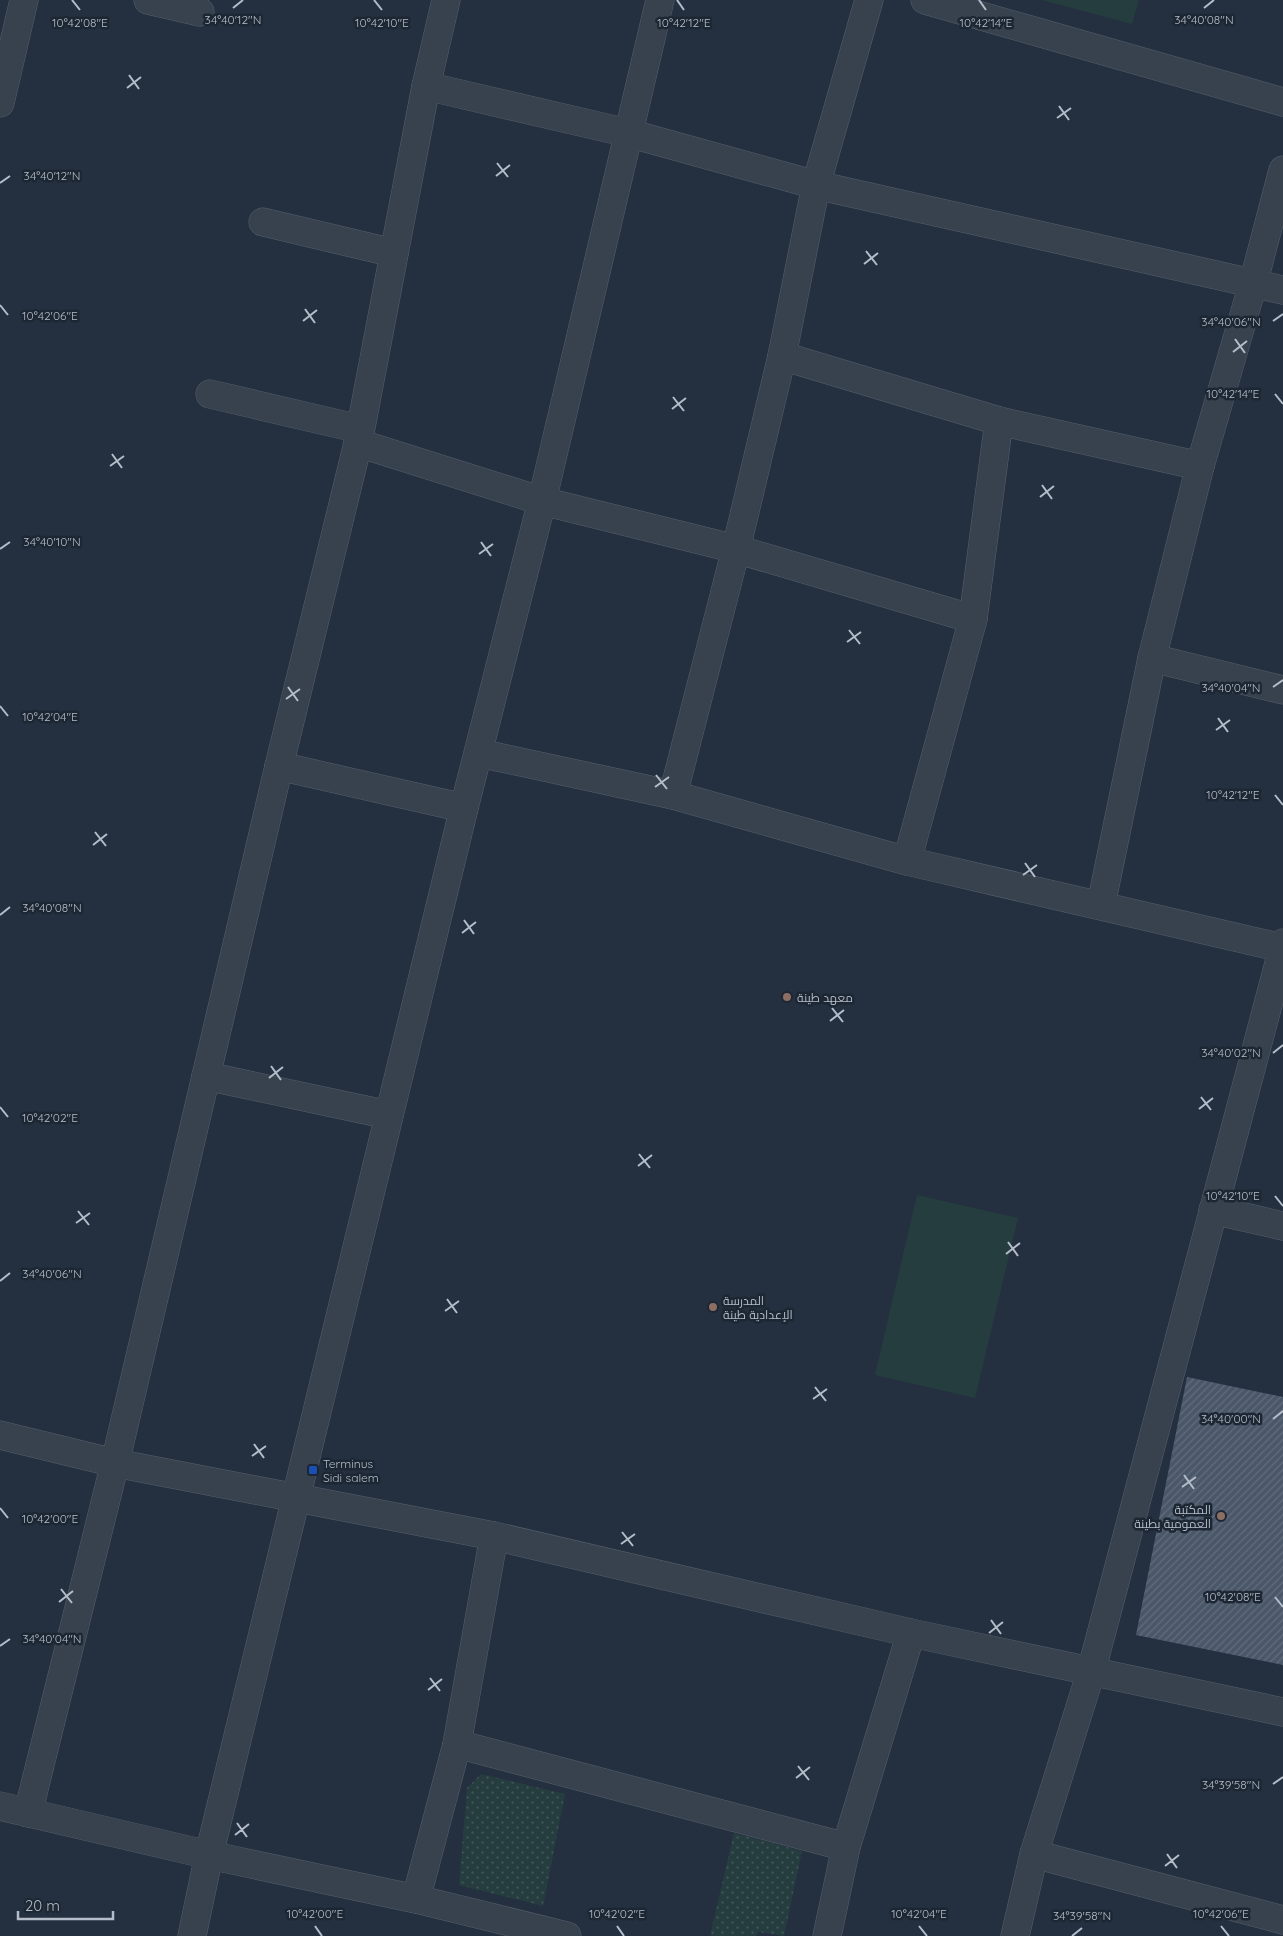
<svg xmlns="http://www.w3.org/2000/svg" width="1283" height="1936" viewBox="0 0 1283 1936" font-family="Quicksand,Cairo,sans-serif">
	<style>
		.grass { fill: url(#grass-dots) }
		.garden { fill: #263d40 }
		.building { fill: url(#building-hatch) }
		.lines { fill: none; stroke-linecap: round; stroke-linejoin: round }
		.minor-casing { stroke: #56606c; stroke-width: 29 }
		.tertiary-casing { stroke: #56606c; stroke-width: 29 }
		.minor { stroke: #38424e; stroke-width: 28 }
		.tertiary { stroke: #38424e; stroke-width: 28 }
		.ticks { fill: none; stroke: #b4bdc9; stroke-width: 2 }
		.education-dot { fill: #8d6e63; stroke: #1d2734; stroke-width: 2 }
		.transit-dot { fill: #1a4fb4; stroke: #1d2734; stroke-width: 2 }
		.labels { text-anchor: middle; dominant-baseline: central; stroke-width: 5; stroke-linejoin: round; paint-order: stroke }
		.poi-label { font-size: 12px; fill: #b4bdc9; stroke: #1d2734; text-anchor: start }
		.ticks-label { font-size: 12px; text-anchor: middle; fill: #b4bdc9; stroke: #1d2734; stroke-width: 5; stroke-linejoin: round; paint-order: stroke }
	</style>
	<defs>
		<pattern id="grass-dots" width="8" height="8" patternUnits="userSpaceOnUse" patternTransform="scale(1.25)"><rect width="8" height="8" fill="#263d40"/><path d="M2 2h.1M6 6h.1" fill="none" stroke="#43575a" stroke-width="1.8" stroke-linecap="round"/></pattern>
		<pattern id="building-hatch" width="6" height="6" patternUnits="userSpaceOnUse" patternTransform="scale(1.25)"><rect width="6" height="6" fill="#4a5768"/><path d="M-1 1l2-2M0 6l6-6M5 7l2-2" fill="none" stroke="#626d7c"/></pattern>
	</defs>
	<rect width="100%" height="100%" fill="#24303f"/>
	<g class="grass">
		<path d="M481,1774L565,1794L543,1906L459,1885L467,1788Z"/>
		<path d="M734,1833L802,1851L784,1936L758,1932L756,1936H710Z"/>
	</g>
	<g class="garden">
		<path d="M1042,0H1139L1132,24Z"/>
		<path d="M917,1195L1018,1218L975,1398L875,1375Z"/>
	</g>
	<path class="building" d="M1187,1377L1283,1397V1665L1136,1635Z"/>
	<g class="lines">
		<g class="minor-casing">
			<g id="minor">
				<path d="M148,0L200,12"/>
				<path d="M925,0L1283,102"/>
				<path d="M426,86L628,133L816,185L1283,290"/>
				<path d="M0,103L24,0"/>
				<path d="M263,222L394,253"/>
				<path d="M782,356L999,421L1200,466"/>
				<path d="M210,394L360,429"/>
				<path d="M358,443L542,501L736,549L973,619"/>
				<path d="M1152,658L1283,690"/>
				<path d="M479,753L673,795L907,861L1282,948L1283,943"/>
				<path d="M279,766L464,808"/>
				<path d="M673,795L736,549L782,356L816,185L869,0"/>
				<path d="M907,861L973,619L999,421"/>
				<path d="M1101,905L1152,658L1200,466L1253,284L1283,170"/>
				<path d="M206,1076L389,1115"/>
				<path d="M1213,1210L1283,1226"/>
				<path d="M457,1744L846,1847"/>
				<path d="M0,1806L209,1855L416,1899L567,1936"/>
				<path d="M28,1813L115,1463L279,766L358,443L426,86L446,0"/>
				<path d="M1034,1854L1283,1920"/>
				<path d="M416,1899L457,1744L494,1536"/>
				<path d="M827,1936L846,1847L911,1633"/>
				<path d="M1015,1936L1034,1854L1091,1672L1283,948"/>
			</g>
		</g>
		<g class="tertiary-casing">
			<g id="tertiary">
				<path d="M0,1435L115,1463L494,1536L911,1633L1283,1712"/>
				<path d="M192,1936L209,1855L464,808L542,501L660,0"/>
			</g>
		</g>
		<use href="#minor" class="minor"/>
		<use href="#tertiary" class="tertiary"/>
	</g>
	<path class="ticks" d="M72,0L80,10M374,0L382,10M677,0L684,10M979,0L986,10M233,8L243,0M1204,8L1214,0M129,75L139,89M127,88L141,77M1059,106L1069,120M1057,118L1071,108M497,163L508,177M496,176L510,165M0,183L10,176M866,251L877,265M864,264L878,253M0,305L8,315M305,309L315,323M303,321L317,310M1273,321L1283,314M1235,339L1245,353M1233,352L1247,341M1275,394L1283,404M673,397L684,411M672,409L686,398M112,454L122,468M110,466L124,456M1042,485L1052,499M1040,497L1054,486M481,542L491,556M0,549L10,542M479,554L493,544M849,630L860,644M847,642L861,632M288,687L298,701M1273,687L1283,680M286,699L300,689M0,706L8,716M1218,718L1228,732M1216,730L1230,720M656,775L667,789M655,787L669,777M1275,795L1283,805M95,832L106,846M93,845L107,834M1025,863L1035,877M1023,875L1037,865M0,915L10,907M464,920L474,934M462,933L476,922M832,1008L843,1022M830,1021L844,1010M1273,1053L1283,1045M271,1066L281,1080M269,1078L283,1067M1201,1097L1211,1110M0,1107L8,1117M1199,1109L1213,1098M639,1154L650,1168M638,1166L652,1155M1275,1196L1283,1206M78,1211L89,1225M76,1223L90,1213M1008,1242L1018,1256M1006,1254L1020,1243M0,1281L10,1273M447,1299L457,1313M445,1311L459,1301M815,1387L826,1401M813,1399L827,1389M1273,1419L1283,1411M254,1444L264,1458M252,1456L266,1446M1184,1475L1194,1489M1182,1487L1196,1477M0,1508L8,1518M622,1532L633,1546M621,1544L635,1534M61,1589L72,1603M1275,1597L1283,1607M59,1602L73,1591M991,1620L1001,1634M989,1633L1003,1622M0,1646L10,1639M430,1678L440,1691M428,1690L442,1679M798,1766L809,1780M796,1778L810,1767M1273,1784L1283,1777M237,1823L247,1837M235,1835L249,1824M1167,1854L1177,1868M1165,1866L1179,1855M315,1926L322,1936M617,1926L624,1936M919,1926L927,1936M1221,1926L1229,1936M1072,1936L1082,1928"/>
	<g class="education-dot">
		<circle cx="787" cy="997" r="5"/>
		<circle cx="713" cy="1307" r="5"/>
		<circle cx="1221" cy="1516" r="5"/>
	</g>
	<rect class="transit-dot" x="308" y="1465" width="10" height="10" rx="2.5"/>
	<g class="labels">
		<g class="poi-label">
			<text x="797" y="997">معهد طينة</text>
			<text x="723" y="1300">المدرسة<tspan x="723" dy="14">الإعدادية طينة</tspan></text>
			<text x="323" y="1463">Terminus<tspan x="323" dy="14">Sidi salem</tspan></text>
			<text x="1211" y="1509" text-anchor="end">المكتبة<tspan x="1211" dy="14">العمومية بطينة</tspan></text>
		</g>
	</g>
	<g class="ticks-label">
		<text x="233" y="24">34°40'12"N</text>
		<text x="1204" y="24">34°40'08"N</text>
		<text x="80" y="27">10°42'08"E</text>
		<text x="382" y="27">10°42'10"E</text>
		<text x="684" y="27">10°42'12"E</text>
		<text x="986" y="27">10°42'14"E</text>
		<text x="52" y="180">34°40'12"N</text>
		<text x="50" y="320">10°42'06"E</text>
		<text x="1231" y="326">34°40'06"N</text>
		<text x="1233" y="398">10°42'14"E</text>
		<text x="52" y="546">34°40'10"N</text>
		<text x="1231" y="692">34°40'04"N</text>
		<text x="50" y="721">10°42'04"E</text>
		<text x="1233" y="799">10°42'12"E</text>
		<text x="52" y="912">34°40'08"N</text>
		<text x="1231" y="1057">34°40'02"N</text>
		<text x="50" y="1122">10°42'02"E</text>
		<text x="1233" y="1200">10°42'10"E</text>
		<text x="52" y="1278">34°40'06"N</text>
		<text x="1231" y="1423">34°40'00"N</text>
		<text x="50" y="1523">10°42'00"E</text>
		<text x="1233" y="1601">10°42'08"E</text>
		<text x="52" y="1643">34°40'04"N</text>
		<text x="1231" y="1789">34°39'58"N</text>
		<text x="315" y="1918">10°42'00"E</text>
		<text x="617" y="1918">10°42'02"E</text>
		<text x="919" y="1918">10°42'04"E</text>
		<text x="1221" y="1918">10°42'06"E</text>
		<text x="1082" y="1920">34°39'58"N</text>
	</g>
	<path d="M18 1911v8h95v-8" fill="none" stroke="#b4bdc9" stroke-width="2.5"/>
	<text x="25" y="1911" font-size="15" fill="#b4bdc9" stroke="#1d2734" stroke-width="4" paint-order="stroke">20 m</text>
</svg>
